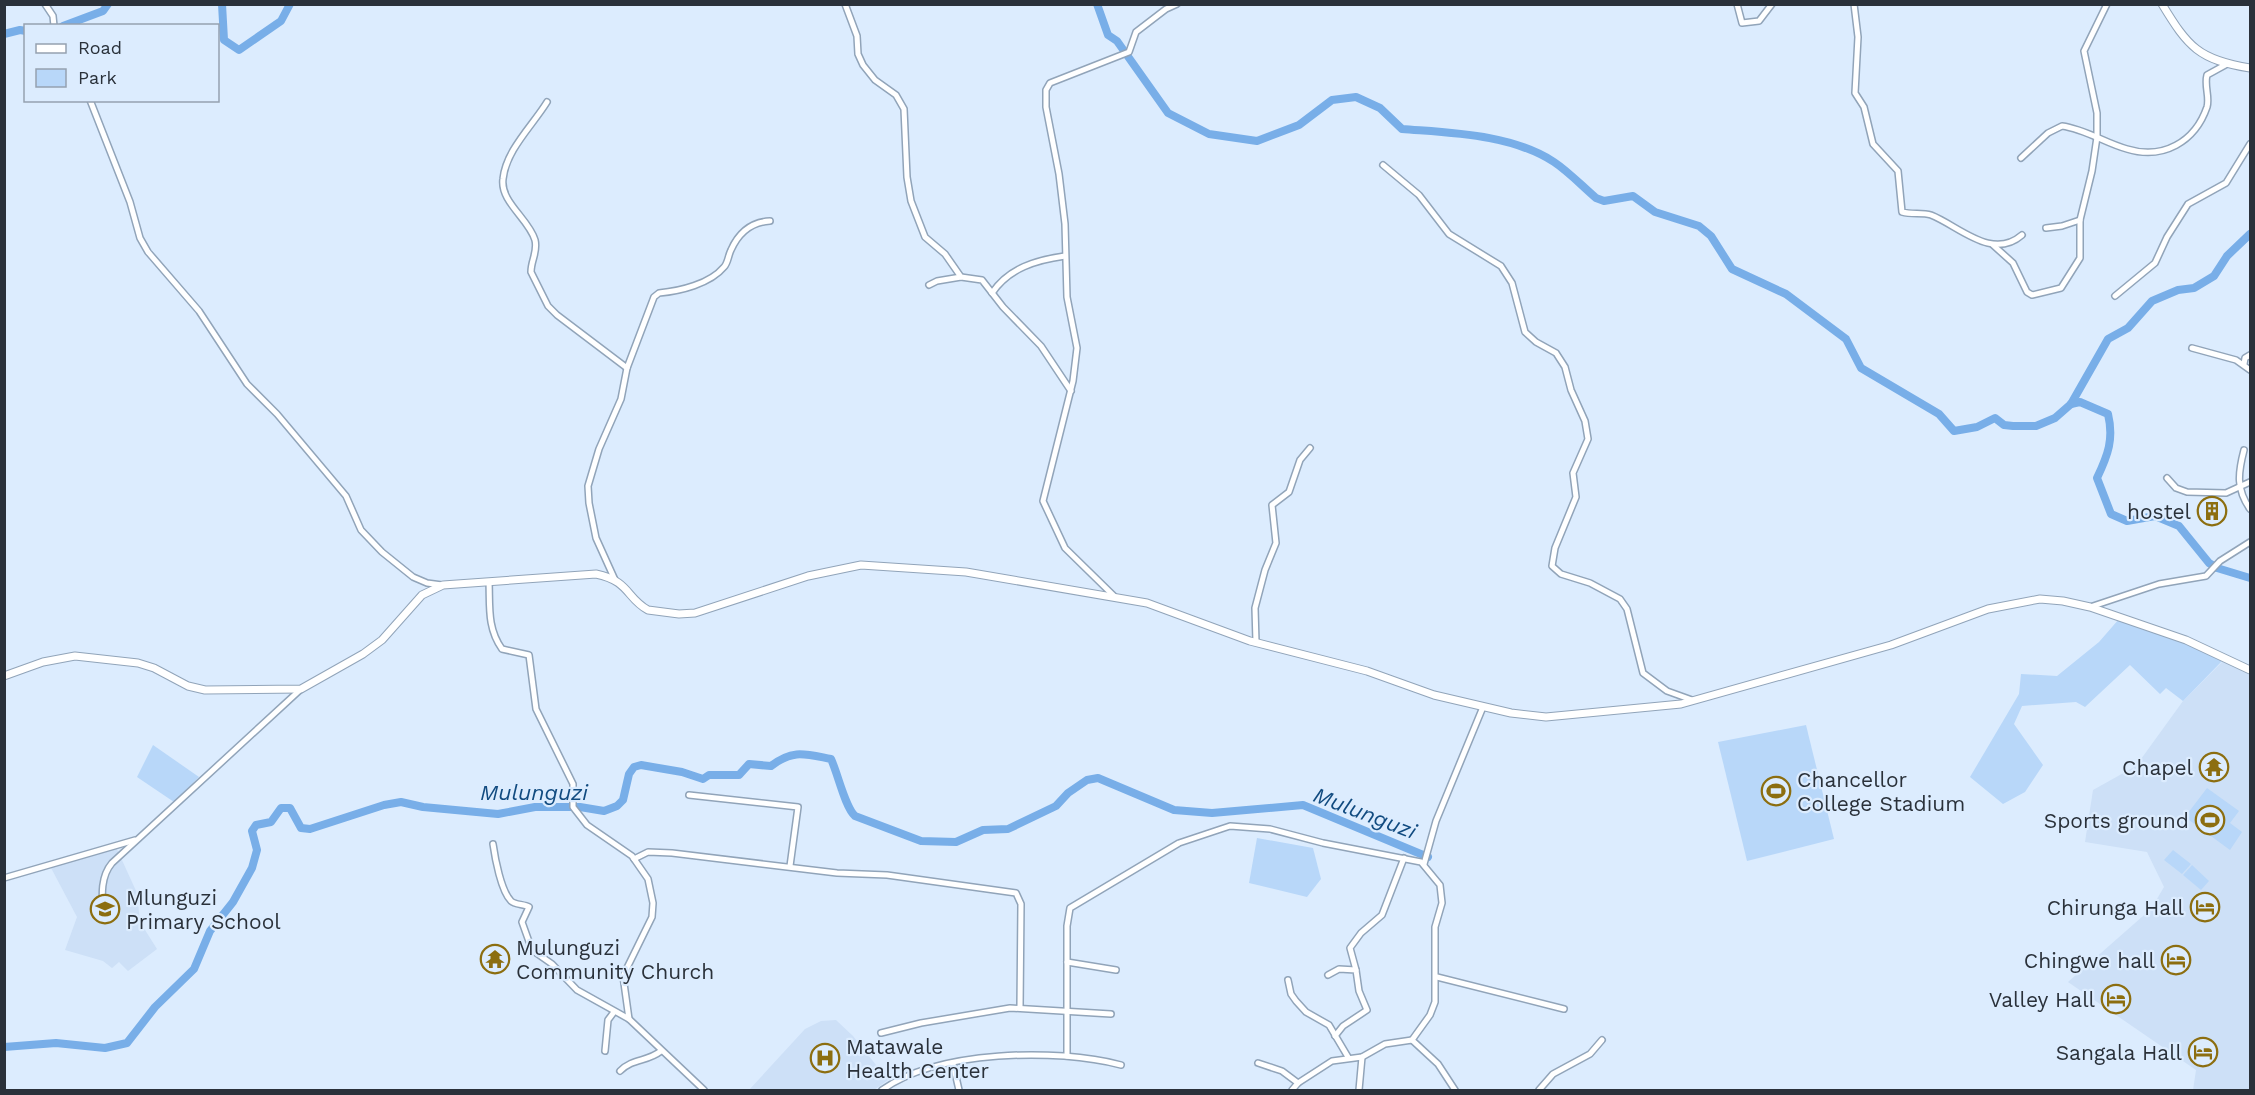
<svg xmlns="http://www.w3.org/2000/svg" width="2255" height="1095" viewBox="0 0 2255 1095" font-family="'Work Sans',sans-serif">
	<style>
		.built { fill: #cde0f7 }
		.green { fill: #b8d7f9 }
		.lines { fill: none; stroke-linecap: round; stroke-linejoin: round }
		.river { stroke: #78aee8; stroke-width: 8 }
		.street-casing { stroke: #91a4b9; stroke-width: 8 }
		.secondary-casing { stroke: #91a4b9; stroke-width: 9 }
		.street { stroke: #fff; stroke-width: 5 }
		.secondary { stroke: #fff; stroke-width: 7 }
		.labels { text-anchor: middle; dominant-baseline: central; stroke-width: 4.5; stroke-linejoin: round; paint-order: stroke }
		.poi-label { font-size: 21px; fill: #2a313a; stroke: #dcecfe; text-anchor: end }
		.water-label { font-size: 22px; font-style: italic; fill: #114b80; stroke: #dcecfe }
	</style>
	<rect width="100%" height="100%" fill="#dcecfe"/>
	<g class="built">
		<path d="M2225,659L2250,671V1090H2193L2196,1070L2068,982L2151,909L2164,887L2147,852L2085,842L2093,790L2136,766L2183,701Z"/>
		<path d="M116,847L137,893L140,922L157,949L128,971L119,962L112,968L103,961L65,950L77,917L50,866Z"/>
		<path d="M836,1020L853,1036L888,1080L874,1090H749L805,1029L821,1021Z"/>
	</g>
	<g class="green">
		<path d="M2119,619L2186,641L2224,659L2183,701L2166,688L2160,694L2130,665L2085,707L2076,702L2022,706L2014,724L2043,765L2025,792L2003,804L1970,777L2019,694L2021,674L2057,676L2099,642Z"/>
		<path d="M1806,725L1834,839L1747,861L1718,742Z"/>
		<path d="M153,745L199,777L174,802L137,777Z"/>
		<path d="M2207,788L2239,811L2230,823L2242,832L2230,850L2185,817Z"/>
		<path d="M1257,838L1313,848L1321,879L1307,897L1249,883Z"/>
		<path d="M2173,850L2191,864L2182,874L2164,860Z"/>
		<path d="M2192,865L2209,881L2201,890L2183,875Z"/>
	</g>
	<g class="lines">
		<g class="river">
			<path d="M222,4L224,40L239,50L281,21L290,4"/>
			<path d="M1097,4L1108,35L1117,41L1168,113L1209,134L1257,141L1299,125L1332,100L1356,97L1380,108L1402,129C1451,133 1511,134 1554,162C1569,172 1582,186 1596,198L1604,201L1633,196L1655,212L1699,226L1711,236L1732,269L1786,294L1846,339L1861,368L1939,414L1954,431L1977,427L1995,418L2004,425L2013,426H2036L2055,418L2071,404L2108,339L2128,328L2152,301L2178,290L2194,288L2214,276L2227,256L2250,234"/>
			<path d="M63,26L103,11L108,4"/>
			<path d="M4,34L20,30L26,31"/>
			<path d="M2071,404L2080,402L2108,414C2114,439 2108,455 2097,478L2111,514L2127,521L2155,516L2179,526L2209,563L2217,568L2250,578"/>
			<path d="M4,1047L56,1043L105,1048L127,1043L155,1007L194,969L210,931L233,902L252,868L257,850L252,831L256,825L271,822L281,808H290L301,828L310,829L384,805L401,802L423,807L498,814L535,807H580L604,811L617,806L623,800L629,774L634,767L641,765L682,772L703,779L709,775H739L749,764L771,766C793,749 805,754 831,759C838,774 845,807 855,816L921,841L956,842L983,830L1008,829L1056,806L1068,793L1087,780L1098,778L1174,810L1212,813L1303,805L1428,857"/>
		</g>
		<g class="street-casing">
			<g id="street">
				<path d="M45,4L53,16L54,26"/>
				<path d="M845,4L857,36L858,54L863,65L875,80L896,95L904,109L907,177L911,201L925,237L945,254L961,277L982,280L1003,307L1041,346L1071,391"/>
				<path d="M1737,4L1742,23L1759,21L1772,4"/>
				<path d="M1854,4L1858,37L1855,93L1864,107L1873,144L1898,171L1902,212C1912,215 1922,212 1931,215C1959,226 1992,261 2022,235"/>
				<path d="M90,100L130,202L140,238L148,252L199,311L247,384L277,414L346,496L361,530L382,552L413,577L427,583L442,585"/>
				<path d="M547,102C533,125 506,150 503,179C500,202 529,219 535,240C538,252 531,260 531,272L548,306L557,315L627,368"/>
				<path d="M2021,158L2048,133L2062,126C2085,129 2105,143 2127,149C2163,160 2195,142 2207,107C2210,97 2204,86 2207,75L2227,64"/>
				<path d="M1383,165L1419,195L1449,234L1501,266L1512,283L1525,332L1536,342L1556,353L1565,367L1571,390L1585,421L1588,439L1573,473L1576,497L1555,548L1552,566L1561,574L1590,583L1620,599L1627,609L1643,673L1667,691L1692,700"/>
				<path d="M2046,228L2062,226L2080,220"/>
				<path d="M1993,245L2013,263L2027,292L2032,295L2061,288L2080,258V220L2092,171L2097,137V113L2084,51L2107,4"/>
				<path d="M929,285L937,281L961,277"/>
				<path d="M992,293C1009,268 1036,260 1065,256"/>
				<path d="M2115,296L2155,263L2167,237L2188,204L2226,183L2250,144"/>
				<path d="M2192,348L2236,360L2250,370"/>
				<path d="M2244,364L2245,358L2250,355"/>
				<path d="M2244,450C2238,473 2236,489 2250,509"/>
				<path d="M2167,478L2176,488L2187,492L2226,493L2250,482"/>
				<path d="M615,580L596,538L589,503L588,486L599,449L621,399L627,368L654,297L659,293C680,291 710,284 724,267C728,263 728,256 731,250C739,232 751,222 770,221"/>
				<path d="M489,582C490,606 487,628 502,649L529,655L536,709L573,784V807L587,825L632,856L648,879L653,903L652,917L623,976L629,1019"/>
				<path d="M1114,596L1065,548L1043,501L1073,381L1077,348L1067,297L1065,224L1059,174L1046,107V90L1050,83L1129,52L1136,32L1166,9L1177,4"/>
				<path d="M2090,607L2159,584L2206,576L2220,561L2250,542"/>
				<path d="M1256,642L1255,608L1265,570L1276,543L1272,505L1289,492L1300,460L1310,448"/>
				<path d="M689,795L798,807L790,866"/>
				<path d="M493,844C495,858 501,891 511,901C515,905 524,904 529,907L522,922L532,950L552,964L577,990L629,1019L704,1090"/>
				<path d="M634,859L648,852L672,853L837,873L887,875L1016,893L1021,904L1020,1007"/>
				<path d="M1424,864L1436,821L1483,707"/>
				<path d="M4,878L135,840"/>
				<path d="M103,914C102,897 100,877 112,863L301,689"/>
				<path d="M1067,962L1116,970"/>
				<path d="M1356,970L1350,948L1361,933L1382,915L1404,858"/>
				<path d="M1328,975L1339,969L1356,970L1359,991L1367,1010L1343,1026L1335,1036"/>
				<path d="M1437,977L1564,1009"/>
				<path d="M1288,980L1291,994L1296,1001L1306,1012L1329,1025L1348,1057"/>
				<path d="M881,1033L921,1023L1010,1008L1111,1014"/>
				<path d="M605,1051L608,1020L614,1012"/>
				<path d="M1067,1056V926L1070,908L1179,843L1230,826L1270,829L1323,843L1421,862L1440,885L1442,903L1435,927V1002L1430,1015L1412,1040"/>
				<path d="M1258,1063L1282,1071L1298,1083"/>
				<path d="M953,1064L959,1090"/>
				<path d="M620,1071C633,1058 647,1062 661,1051"/>
				<path d="M882,1090C938,1050 1056,1048 1121,1065"/>
				<path d="M1292,1090L1298,1083L1332,1061L1362,1057L1385,1044L1412,1040L1438,1064L1455,1090"/>
				<path d="M1359,1090L1362,1057"/>
				<path d="M1539,1090L1553,1074L1590,1054L1602,1040"/>
			</g>
		</g>
		<g class="secondary-casing">
			<g id="secondary">
				<path d="M2162,4C2188,47 2199,60 2250,68"/>
				<path d="M4,676L43,662L75,656L138,663L154,668L188,686L205,690L301,689L363,654L382,640L422,595L443,585L596,574C630,581 626,598 648,610L679,614L695,613L808,576L861,565L966,572L1147,603L1250,641L1367,671L1434,695L1511,713L1546,717L1681,704L1891,645L1988,609L2040,599L2063,601L2090,607L2186,640L2250,670"/>
			</g>
		</g>
		<use href="#street" class="street"/>
		<use href="#secondary" class="secondary"/>
	</g>
	<defs>
		<g id="building-ring" transform="scale(1.5)"><circle r="9.5" fill="#dcecfe" stroke="#8c6e10" stroke-width="1.5"/><path d="M-4-6H4V6H1V3H-1V6H-4ZM-2.5-4.3h1.7v1.8h-1.7ZM.8-4.3h1.7v1.8H.8ZM-2.5-1h1.7V.8h-1.7ZM.8-1h1.7V.8H.8Z" fill="#8c6e10"/></g>
		<g id="temple-ring" transform="scale(1.5)"><circle r="9.5" fill="#dcecfe" stroke="#8c6e10" stroke-width="1.5"/><path d="M0-6L5-2H3V0L6.5 2.5H4V6H1.5V3h-3V6H-4V2.5H-6.5L-3 0V-2H-5Z" fill="#8c6e10"/></g>
		<g id="stadium-ring" transform="scale(1.5)"><circle r="9.5" fill="#dcecfe" stroke="#8c6e10" stroke-width="1.5"/><path d="M0-5a6.5 5 0 1 0 0 10a6.5 5 0 1 0 0-10ZM-3.5-1.8h7v3.6h-7Z" fill="#8c6e10"/></g>
		<g id="hotel-ring" transform="scale(1.5)"><circle r="9.5" fill="#dcecfe" stroke="#8c6e10" stroke-width="1.5"/><path d="M-6-4.5h1.5V1H6V5H4.5V3h-9V5H-6ZM-4 0a1.8 1.8 0 1 1 3.6 0ZM.5 0V-2.5h3Q6-2.5 6 0Z" fill="#8c6e10"/></g>
		<g id="school-ring" transform="scale(1.5)"><circle r="9.5" fill="#dcecfe" stroke="#8c6e10" stroke-width="1.5"/><path d="M0-5L7-2L0 1L-7-2ZM-4 1L0 2.5L4 1V4Q0 6-4 4Z" fill="#8c6e10"/></g>
		<g id="hospital-ring" transform="scale(1.5)"><circle r="9.5" fill="#dcecfe" stroke="#8c6e10" stroke-width="1.5"/><path d="M-5-5h3v3.5h4V-5h3V5h-3V1.5h-4V5h-3Z" fill="#8c6e10"/></g>
	</defs>
	<g fill-rule="evenodd">
		<use href="#building-ring" x="2212" y="511"/>
		<use href="#temple-ring" x="2214" y="767"/>
		<use href="#stadium-ring" x="1776" y="791"/>
		<use href="#stadium-ring" x="2210" y="820"/>
		<use href="#hotel-ring" x="2205" y="907"/>
		<use href="#school-ring" x="105" y="909"/>
		<use href="#temple-ring" x="495" y="959"/>
		<use href="#hotel-ring" x="2176" y="960"/>
		<use href="#hotel-ring" x="2116" y="999"/>
		<use href="#hotel-ring" x="2203" y="1052"/>
		<use href="#hospital-ring" x="825" y="1058"/>
	</g>
	<g class="labels">
		<g class="poi-label">
			<text x="2191" y="511">hostel</text>
			<text x="2193" y="767">Chapel</text>
			<text x="1797" y="779" text-anchor="start">Chancellor<tspan x="1797" dy="24">College Stadium</tspan></text>
			<text x="2189" y="820">Sports ground</text>
			<text x="126" y="897" text-anchor="start">Mlunguzi<tspan x="126" dy="24">Primary School</tspan></text>
			<text x="2184" y="907">Chirunga Hall</text>
			<text x="516" y="947" text-anchor="start">Mulunguzi<tspan x="516" dy="24">Community Church</tspan></text>
			<text x="2155" y="960">Chingwe hall</text>
			<text x="2095" y="999">Valley Hall</text>
			<text x="846" y="1046" text-anchor="start">Matawale<tspan x="846" dy="24">Health Center</tspan></text>
			<text x="2182" y="1052">Sangala Hall</text>
		</g>
		<g class="water-label">
			<text x="534" y="792">Mulunguzi</text>
			<text transform="translate(1365 813) rotate(21)">Mulunguzi</text>
		</g>
	</g>
	<rect width="2255" height="1095" fill="none" stroke="#2a313a" stroke-width="12"/>
	<rect x="24" y="24" width="195" height="78" fill="#dcecfe" stroke="#95a1b0" stroke-width="1.5"/>
	<rect x="36" y="44" width="30" height="9" fill="#ffffff" stroke="#95a1b0" stroke-width="1.5"/>
	<text x="78" y="54" font-size="18" fill="#2a313a">Road</text>
	<rect x="36" y="69" width="30" height="18" fill="#b8d7f9" stroke="#95a1b0" stroke-width="1.5"/>
	<text x="78" y="84" font-size="18" fill="#2a313a">Park</text>
</svg>
